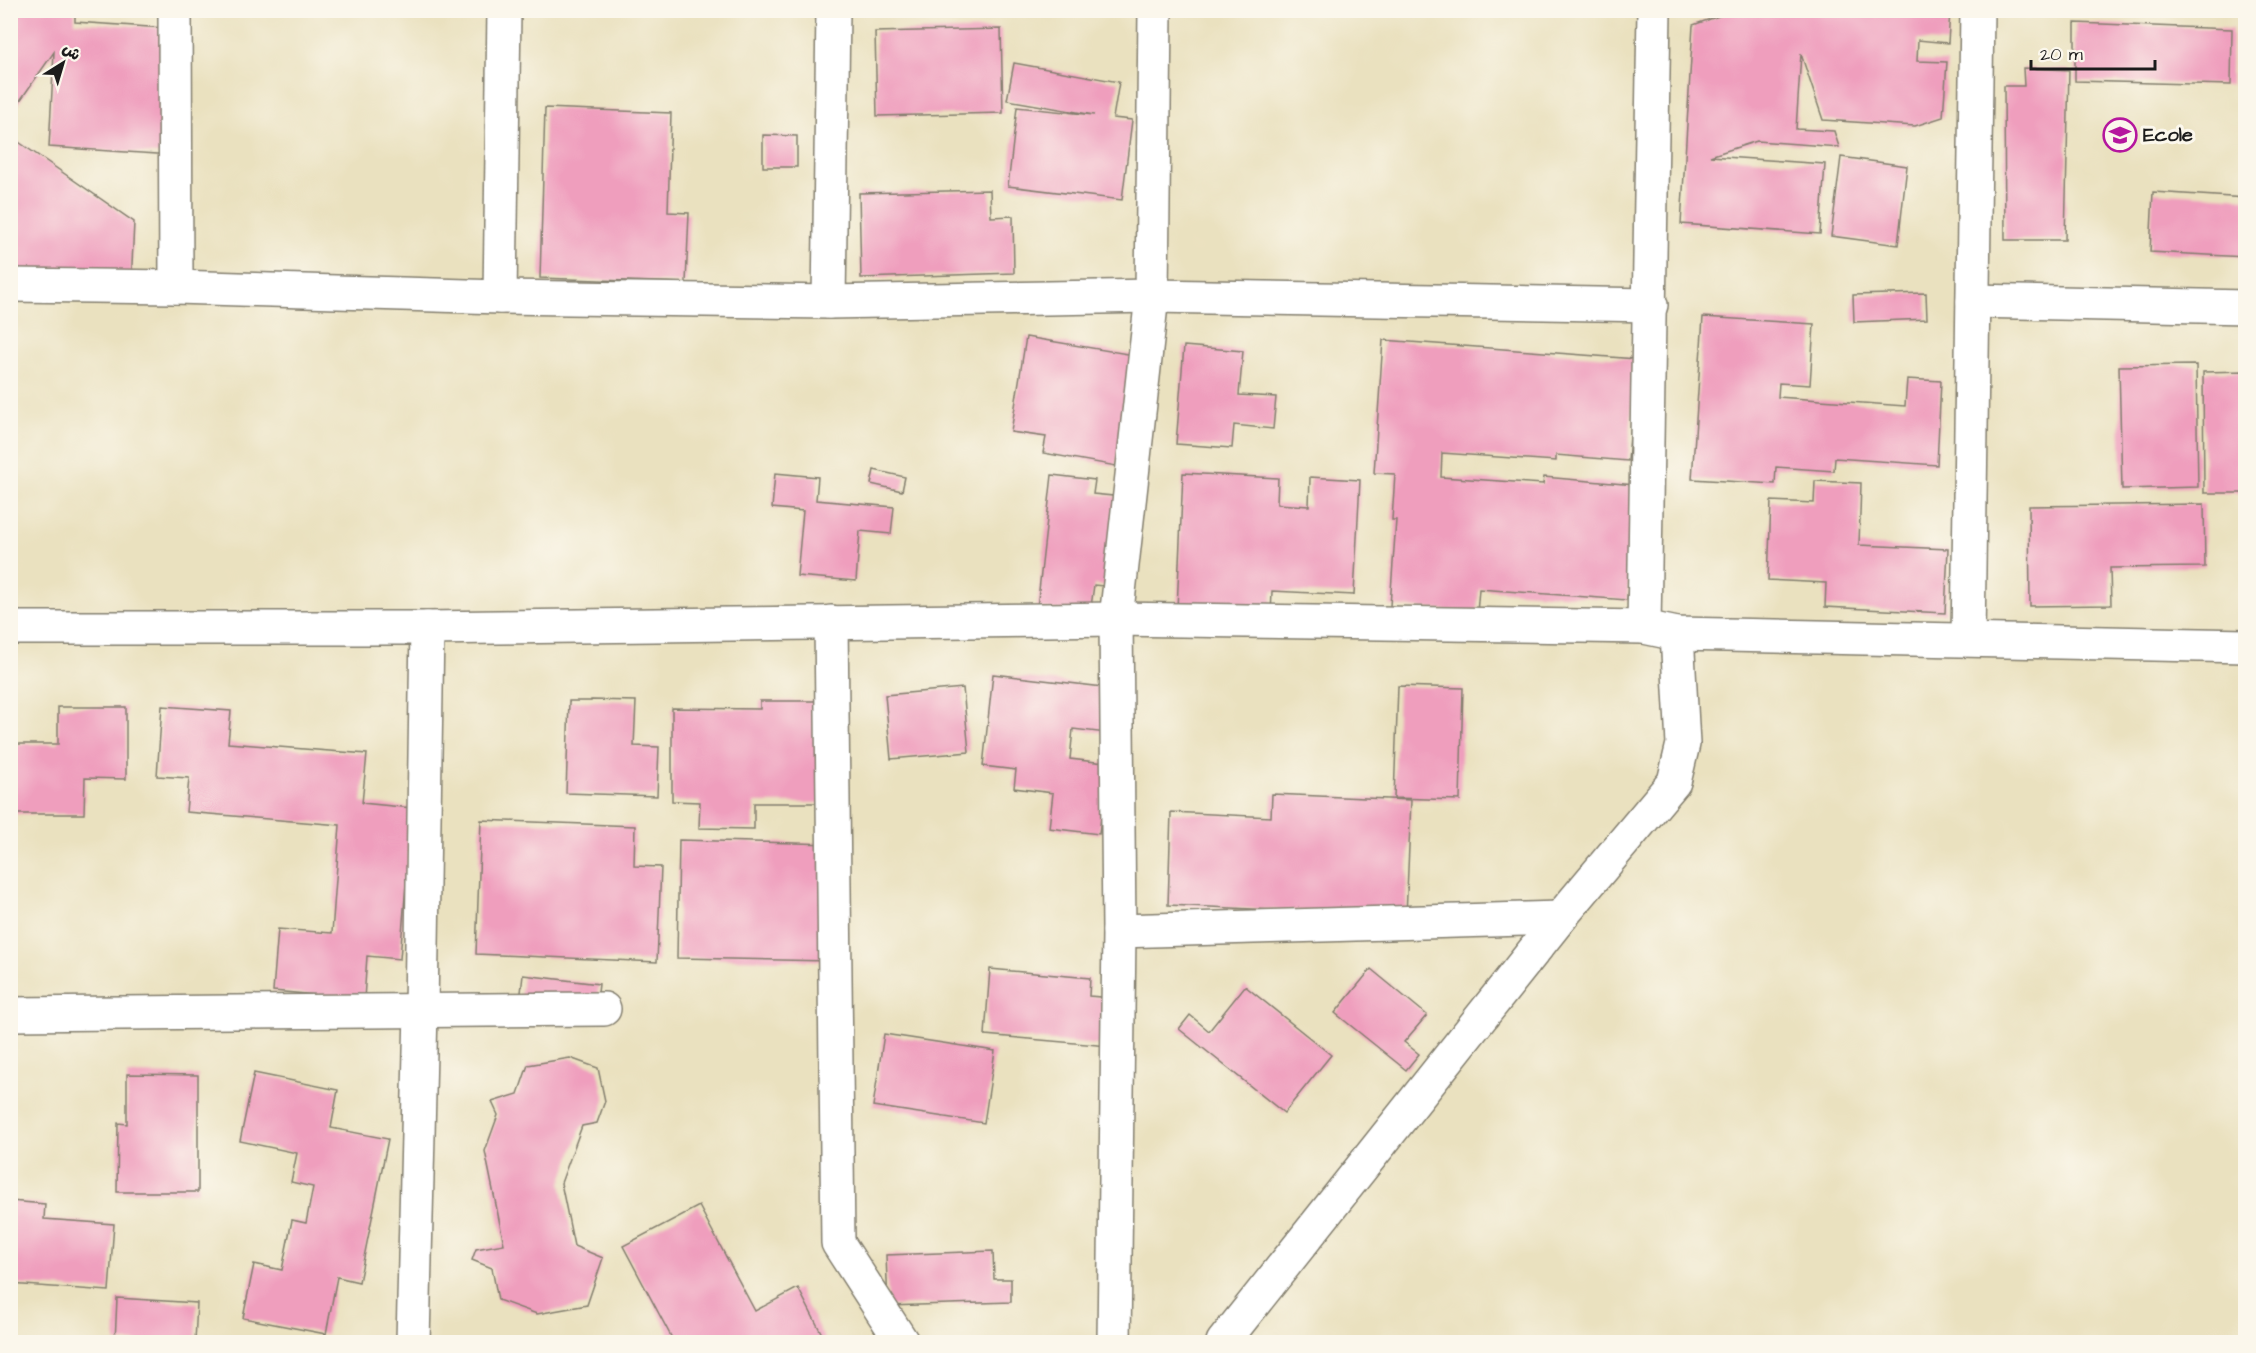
<svg xmlns="http://www.w3.org/2000/svg" width="2256" height="1353" viewBox="0 0 2256 1353" font-family="'Architects Daughter','Playpen Sans Arabic',sans-serif">
	<style>
		.building { fill: #ef9ebd }
		.lines { fill: none; stroke-linecap: round; stroke-linejoin: round }
		.minor-casing { stroke: #837e6e; stroke-width: 36 }
		.minor { stroke: #fff; stroke-width: 33 }
		.labels { text-anchor: middle; dominant-baseline: central; stroke-width: 6; stroke-linejoin: round; paint-order: stroke }
		.poi-label { font-size: 20px; font-weight: bold; fill: #1c1c1c; stroke: #fbf7ec; text-anchor: start }
	</style>
	<rect width="100%" height="100%" fill="#fbf7ec"/>
	<filter id="ink" filterUnits="userSpaceOnUse"><feTurbulence type="fractalNoise" baseFrequency=".0167" numOctaves="2"/><feDisplacementMap in="SourceGraphic" scale="12" xChannelSelector="R" yChannelSelector="G"/><feConvolveMatrix kernelMatrix="1 2 1 2 8 2 1 2 1" color-interpolation-filters="sRGB"/></filter>
	<filter id="wash" filterUnits="userSpaceOnUse"><feTurbulence type="fractalNoise" baseFrequency=".008" numOctaves="4" result="noise"/><feDisplacementMap in="SourceGraphic" scale="24" xChannelSelector="R" yChannelSelector="G"/><feGaussianBlur stdDeviation="1.35" result="paint"/><feColorMatrix in="noise" values="0 0 0 0 0 0 0 0 0 0 0 0 0 0 0 0 0 1.4 0 .05"/><feComposite in="paint" operator="in"/></filter>
	<g filter="url(#wash)">
		<rect width="100%" height="100%" fill="#eae1bf"/>
		<g id="blocks">
			<g class="building">
				<path d="M10,10H75V22L179,29L172,155L49,147L54,52L10,115Z"/>
				<path d="M1736,10H1950L1948,43L1918,40L1917,61L1947,62L1943,117L1915,126L1823,120L1801,54L1796,129L1834,131L1839,147L1757,141L1710,156L1825,164L1820,234L1681,224L1693,25Z"/>
				<path d="M2075,23L2232,29L2231,85L2075,81Z"/>
				<path d="M1001,29L1003,113L877,116L875,32Z"/>
				<path d="M1014,63L1119,82L1113,118L1132,120L1122,200L1008,186L1017,107L1094,115L1007,100Z"/>
				<path d="M2023,68L2069,70L2065,240H2005L2004,86H2024Z"/>
				<path d="M545,108L671,113L668,212L689,213L686,283L540,278Z"/>
				<path d="M763,135L797,136V167H763Z"/>
				<path d="M10,136L134,222L131,286L10,278Z"/>
				<path d="M1841,157L1907,166L1898,245L1831,236Z"/>
				<path d="M990,190L991,217L1013,216L1014,273L861,278L859,193Z"/>
				<path d="M2153,192L2246,198V257L2150,252Z"/>
				<path d="M1926,293L1927,319L1854,322L1853,295Z"/>
				<path d="M1703,317L1814,324L1810,385L1779,383L1778,397L1905,406L1907,379L1941,381L1937,465L1835,458L1834,471L1776,467L1775,484L1692,479Z"/>
				<path d="M1026,337L1134,355L1116,466L1043,453L1046,437L1011,432Z"/>
				<path d="M1383,340L1636,359L1628,461L1556,455V461L1442,453L1441,477L1543,484L1544,477L1635,485L1627,600L1479,589L1477,613L1390,606L1396,520H1392L1395,474L1374,473Z"/>
				<path d="M1184,346L1243,351L1239,395L1276,397L1273,429L1234,425L1232,448L1176,444Z"/>
				<path d="M2196,365L2198,487L2122,489L2119,366Z"/>
				<path d="M2246,371V493H2204L2203,372Z"/>
				<path d="M874,470L905,477L902,491L871,484Z"/>
				<path d="M775,473L818,477L816,500L894,507L891,534L860,531L856,581L797,576L803,511L772,508Z"/>
				<path d="M1183,473L1278,478L1277,504L1309,506L1310,477L1360,480L1354,595L1272,591L1271,615L1177,609Z"/>
				<path d="M1052,475L1095,480L1093,494L1123,497L1113,587L1094,585L1090,614L1037,608Z"/>
				<path d="M1815,481L1861,483L1859,545L1948,549L1945,613L1825,607L1826,583L1768,580L1771,501L1814,503Z"/>
				<path d="M2204,504L2205,567L2110,568L2111,605L2030,606L2029,506Z"/>
				<path d="M993,674L1120,689L1115,734L1073,729L1070,759L1122,765L1102,808L1099,834L1049,828L1053,793L1014,788L1016,770L983,766Z"/>
				<path d="M1398,686L1463,688L1460,800L1394,798Z"/>
				<path d="M963,688L969,752L891,759L885,695Z"/>
				<path d="M591,700L636,701L634,746L659,747L657,796L566,793L569,701H591Z"/>
				<path d="M760,701H827L826,803H754V829L699,828L700,802L672,801V708L760,709Z"/>
				<path d="M162,706L231,711L228,743L367,754L362,803L412,808L400,959L367,956L364,999L273,991L278,929L332,933L340,825L186,812L189,778L157,776Z"/>
				<path d="M58,707H126V779L85,778L84,814H10V744H58Z"/>
				<path d="M1272,794L1411,800L1406,916L1168,905L1171,812L1271,817Z"/>
				<path d="M481,820L635,826L634,866L661,867L657,962L476,954Z"/>
				<path d="M679,840L833,844L831,961L677,958Z"/>
				<path d="M990,969L1090,978L1089,996L1124,999L1120,1047L985,1035Z"/>
				<path d="M1371,969L1427,1015L1404,1042L1419,1054L1406,1070L1335,1013Z"/>
				<path d="M523,975L599,984L596,1010L520,1001Z"/>
				<path d="M1245,986L1331,1055L1284,1113L1179,1029L1190,1015L1209,1031Z"/>
				<path d="M884,1034L995,1051L984,1123L873,1106Z"/>
				<path d="M570,1058L598,1068L605,1101L597,1123L582,1126L561,1183L574,1246L603,1258L587,1305L537,1314L498,1300L492,1268L472,1260L476,1249L504,1244L485,1151L498,1115L492,1102L518,1094L528,1065Z"/>
				<path d="M254,1073L338,1090L331,1128L388,1139L359,1282L337,1277L326,1334L243,1318L254,1264L282,1270L292,1220L306,1223L313,1187L291,1182L297,1153L240,1141Z"/>
				<path d="M127,1074L198,1075V1192H117L118,1123L127,1124Z"/>
				<path d="M10,1201L45,1204L44,1219L114,1224L109,1291L10,1284Z"/>
				<path d="M699,1206L755,1311L798,1288L826,1342H674L623,1246Z"/>
				<path d="M993,1251L994,1279H1011V1302L888,1306L886,1255Z"/>
				<path d="M117,1298L197,1303L195,1342H115Z"/>
			</g>
		</g>
	</g>
	<g filter="url(#ink)">
		<use href="#blocks" fill-opacity="0" stroke="#837e6e" stroke-width="1.5"/>
		<g class="lines">
			<g class="minor-casing">
				<g id="minor">
					<path d="M175,10L176,287"/>
					<path d="M10,285L176,287L500,297L829,302L1152,296L1651,305"/>
					<path d="M500,297L504,10"/>
					<path d="M1973,301L2246,307"/>
					<path d="M829,302L833,10"/>
					<path d="M831,622L838,1243L902,1342"/>
					<path d="M1644,627L1654,10"/>
					<path d="M10,628H427L1116,619L1644,627L1677,634L2246,646"/>
					<path d="M1968,639L1977,10"/>
					<path d="M1119,931L1560,918"/>
					<path d="M10,1014L604,1009"/>
					<path d="M413,1342L421,1010L427,628"/>
					<path d="M1114,1342L1119,931L1116,619L1152,296L1155,10"/>
					<path d="M1223,1342L1560,918L1674,782L1683,744L1677,634"/>
				</g>
			</g>
			<use href="#minor" class="minor"/>
		</g>
	</g>
	<defs>
		<g id="school-ring" transform="scale(1.725)"><circle r="9.5" fill="#fbf7ec" stroke="#b5179e" stroke-width="1.5"/><path d="M0-5L7-2L0 1L-7-2ZM-4 1L0 2.5L4 1V4Q0 6-4 4Z" fill="#b5179e"/></g>
	</defs>
	<g fill-rule="evenodd">
		<use href="#school-ring" x="2120" y="135"/>
	</g>
	<g class="labels">
		<g class="poi-label">
			<text x="2143" y="135">Ecole</text>
		</g>
	</g>
	<rect width="2256" height="1353" fill="none" stroke="#fbf7ec" stroke-width="36"/>
	<g transform="translate(63 63) rotate(37)" stroke="#fbf7ec" stroke-width="4.5" paint-order="stroke">
	<path d="M0-4.5L10 22L0 15L-10 22Z" fill="#1c1c1c"/>
	<text y="-9" font-size="16" font-weight="bold" text-anchor="middle" fill="#1c1c1c">ش</text>
	</g>
	<path d="M2031 60v9h124v-9" fill="none" stroke="#1c1c1c" stroke-width="3"/>
	<text x="2040" y="60" font-size="18" fill="#1c1c1c" stroke="#fbf7ec" stroke-width="4.5" paint-order="stroke">20 m</text>
</svg>
